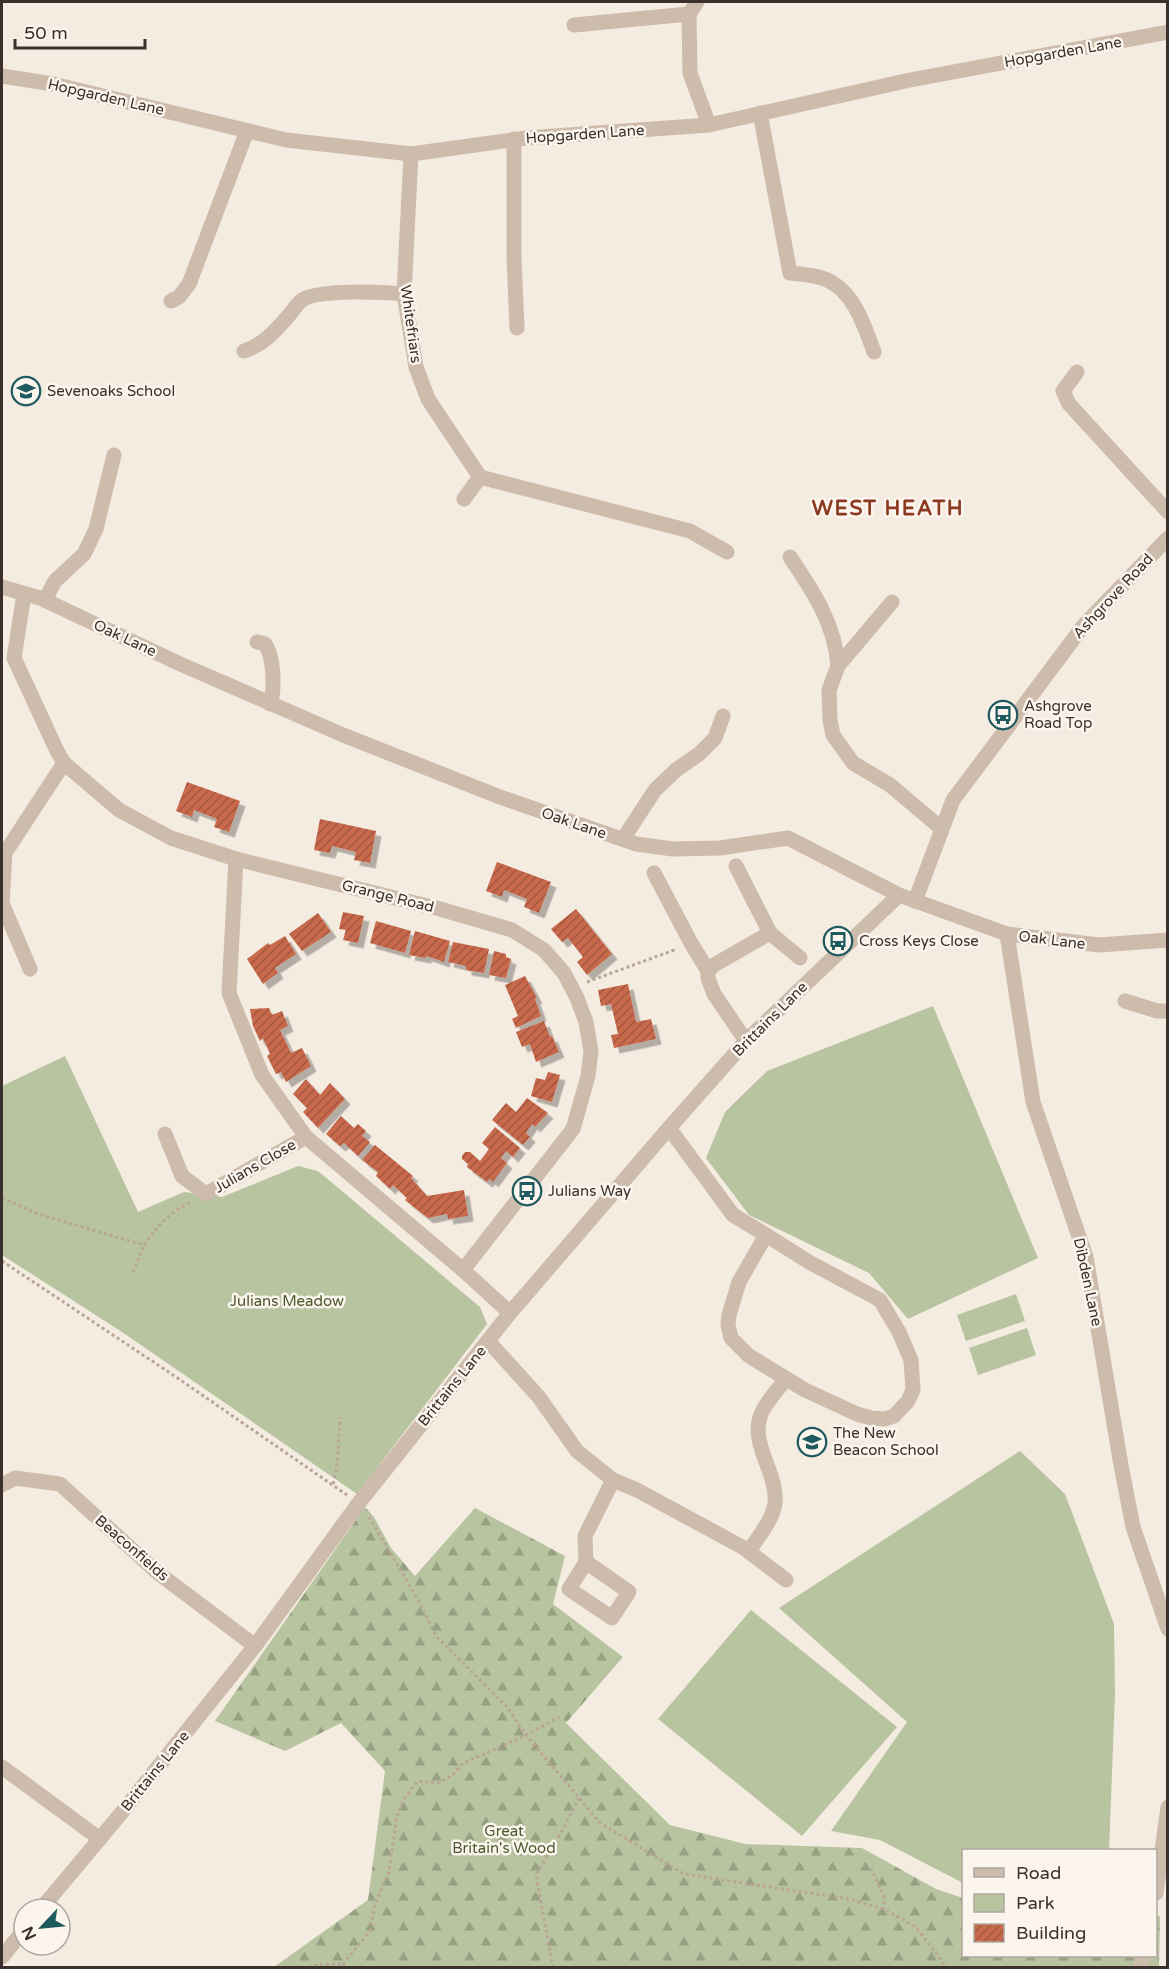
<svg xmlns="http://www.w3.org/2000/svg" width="1169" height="1969" viewBox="0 0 1169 1969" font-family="'Varela Round',sans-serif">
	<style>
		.forest { fill: url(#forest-firs) }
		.green { fill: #b8c4a0 }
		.building { fill: url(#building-hatch); filter: url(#shadow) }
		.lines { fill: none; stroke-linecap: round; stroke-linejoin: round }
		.path { stroke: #b9a596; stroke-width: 3; stroke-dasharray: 3 3; stroke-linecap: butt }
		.minor { stroke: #cdbbac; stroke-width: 15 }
		.labels { text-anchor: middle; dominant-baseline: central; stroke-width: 5; stroke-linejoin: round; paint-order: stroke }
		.street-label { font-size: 15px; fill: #3b302b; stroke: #fbf5ee }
		.poi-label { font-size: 15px; fill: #3b302b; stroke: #fbf5ee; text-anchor: start }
		.park-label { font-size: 15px; fill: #4a5a2e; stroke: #fbf5ee }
		.district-label { font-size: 21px; font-weight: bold; letter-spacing: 1.5px; fill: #8c3b22; stroke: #fbf5ee }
	</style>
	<defs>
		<pattern id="forest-firs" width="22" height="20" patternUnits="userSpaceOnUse" patternTransform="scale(1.5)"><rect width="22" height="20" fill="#b8c4a0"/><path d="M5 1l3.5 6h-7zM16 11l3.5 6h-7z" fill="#97a083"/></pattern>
		<pattern id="building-hatch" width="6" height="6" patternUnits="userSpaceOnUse" patternTransform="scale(1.5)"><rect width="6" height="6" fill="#c8694b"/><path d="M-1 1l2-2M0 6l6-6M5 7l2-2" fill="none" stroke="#a4573f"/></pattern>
		<filter id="shadow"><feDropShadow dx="5.5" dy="5.5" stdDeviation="0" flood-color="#0004"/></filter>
	</defs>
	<rect width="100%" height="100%" fill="#f4ebe1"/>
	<path class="forest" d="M365,1507L374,1517L391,1548L415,1576L475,1508L565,1556L553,1604L623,1657L566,1723L670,1825L745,1844L862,1848L936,1889L963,1898L964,1956H1156V1916H1160L1159,1967H274L368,1900L385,1771L341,1723L285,1751L215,1721Z"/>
	<g class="green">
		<path d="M933,1006L1038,1258L908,1319L869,1273L749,1215L706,1158L725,1112L767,1071Z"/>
		<path d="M65,1056L138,1212L184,1192L222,1197L298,1166L318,1171L480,1307L487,1324L357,1494L122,1332L2,1255V1086Z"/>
		<path d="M1016,1294L1025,1321L966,1341L957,1315Z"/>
		<path d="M1027,1328L1036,1355L978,1375L969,1348Z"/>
		<path d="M1020,1451L1065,1494L1114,1624L1115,1695L1109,1850H964L963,1883L880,1840L831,1831L907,1722L779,1608Z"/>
		<path d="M751,1610L897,1727L802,1836L658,1719Z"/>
	</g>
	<g class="building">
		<path d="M187,782L240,801L229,832L214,827L217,819L194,810L192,817L176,811Z"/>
		<path d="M320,819L376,831L370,863L354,860L356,852L332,846L330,853L314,850Z"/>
		<path d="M497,862L551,882L539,913L524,907L527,899L504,890L502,897L486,891Z"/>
		<path d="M576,909L612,954L587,975L577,962L583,957L568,938L562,942L551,929Z"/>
		<path d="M343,912L364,916L358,943L343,940L346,930L339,929Z"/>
		<path d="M318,913L331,932L302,951L289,934Z"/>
		<path d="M376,921L411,931L405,953L370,943Z"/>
		<path d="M415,931L450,941L444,962L427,956L425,958L409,955Z"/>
		<path d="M285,936L296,954L275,968L278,973L263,984L247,959L268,943L270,945Z"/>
		<path d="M453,942L489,949L484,973L466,970V966L448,962Z"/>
		<path d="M494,951L506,954V957L511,959L506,978L489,975Z"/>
		<path d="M525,976L537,998L535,999L541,1016L516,1028L512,1019L518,1016L505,985Z"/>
		<path d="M628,984L636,1022L651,1019L656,1039L614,1048L611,1035L618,1034L611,1004L601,1006L598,990Z"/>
		<path d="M269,1008L272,1015L282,1011L288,1026L280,1030L291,1053L302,1048L311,1066L286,1082L281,1072L276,1074L267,1056L270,1054L263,1038L260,1041L253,1026L250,1009Z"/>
		<path d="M544,1021L550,1037L552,1036L559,1052L536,1062L530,1044L522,1047L516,1032Z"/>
		<path d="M548,1072L560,1075L552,1102L531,1096L536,1078L545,1080Z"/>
		<path d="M306,1079L320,1095L330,1083L345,1099L318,1128L303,1112L307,1108L293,1094Z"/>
		<path d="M527,1098L548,1113L535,1127L532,1124L526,1133L530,1137L523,1145L492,1120L506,1103L516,1112Z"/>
		<path d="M341,1116L354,1128L358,1124L366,1131L362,1136L370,1142L358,1156L344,1143L340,1146L326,1134Z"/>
		<path d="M495,1127L520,1148L513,1157L506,1151L501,1158L507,1163L493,1182L490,1179L487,1182L467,1167L468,1164L462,1159V1156L465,1152H470L480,1161L489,1149L482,1143Z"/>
		<path d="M375,1145L413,1176L411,1178L427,1196L464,1190L468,1216L448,1219L447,1214L428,1218L405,1200L407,1198L393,1185L390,1189L376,1176L378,1172L362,1160Z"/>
	</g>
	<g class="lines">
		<g class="path">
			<path d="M587,982L677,949"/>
			<path d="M2,1198L38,1214L144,1245C157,1226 170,1212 191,1202"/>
			<path d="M2,1261L179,1379L347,1495"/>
			<path d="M133,1272L144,1245"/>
			<path d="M333,1484C340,1462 337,1440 341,1417"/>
			<path d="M369,1517L420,1603L436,1636L507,1707L526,1735L600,1823L684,1874L849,1899L884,1909L916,1927L947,1968"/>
			<path d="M871,1868L884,1896V1909"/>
			<path d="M343,1964L370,1931L375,1904L389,1872L397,1816L404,1799L418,1781L439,1783L453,1775L462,1764L526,1735L559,1717"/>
			<path d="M309,1968L317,1965"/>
			<path d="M317,1968V1965L343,1964L345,1968"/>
			<path d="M553,1968L536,1875L561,1833L579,1798"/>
		</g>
		<g class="minor">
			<path d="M697,2L689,14L690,73L709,125"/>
			<path d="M574,25L689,14"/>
			<path d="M2,76L53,84L286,140L411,154L526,138L709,125L910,80L1168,32"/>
			<path d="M760,113L790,273C800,274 812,275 822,278C853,288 864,325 874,352"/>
			<path d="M514,139V258L517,328"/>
			<path d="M411,154L404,294L416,367L428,399L480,477L464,499"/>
			<path d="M171,301L179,297L189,284L247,131"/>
			<path d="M244,351C265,344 276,330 290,314C294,309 298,303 302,300C318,289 384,292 404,294"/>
			<path d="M1077,372L1063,391L1069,404L1168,512"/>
			<path d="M480,477L690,531L727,552"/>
			<path d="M790,557C813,591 835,624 838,666"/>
			<path d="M2,587L40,598L178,663L343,735L500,797L636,844L673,849L720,848L788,838L899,895L1007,934L1099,945L1168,940"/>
			<path d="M24,594L14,658L57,751L64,763L119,810L171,838L236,859L440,909L512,930L544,950L564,973L577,998L586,1022L591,1051L588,1076L573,1129L463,1270"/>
			<path d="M45,600L55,581L84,554L96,529L114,455"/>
			<path d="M892,602L838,666L829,690L830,720L833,735L853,763L890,785L942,829"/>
			<path d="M257,642L265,644C274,656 275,690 270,704"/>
			<path d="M623,839L655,790L676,770L699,754L715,738L723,716"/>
			<path d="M236,859L229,993L262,1075L306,1137L463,1270L510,1313"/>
			<path d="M736,866L770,933"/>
			<path d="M654,873L691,943L708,971V978L714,994L746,1041"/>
			<path d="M915,901L953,800L1084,625L1168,538"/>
			<path d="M1007,934L1033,1102L1086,1257L1121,1465L1133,1527L1168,1629"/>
			<path d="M30,969L2,903L5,853L64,763"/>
			<path d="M708,971L714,965L770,933L800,958"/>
			<path d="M1125,1001L1157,1011H1168"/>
			<path d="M669,1128L733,1215L766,1235L809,1262L880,1300L899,1332L911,1360L913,1390L908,1401L894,1416L885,1419L871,1418L857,1414L805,1390L749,1356L731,1338L728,1325L729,1315L739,1282L766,1235"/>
			<path d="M165,1134L182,1176L206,1194L306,1137"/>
			<path d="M488,1341L538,1396L577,1451L613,1480L637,1490L744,1548L786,1580"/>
			<path d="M2,1485L15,1478L60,1484L158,1573L255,1646"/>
			<path d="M749,1551C758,1537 773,1520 775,1503C778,1470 745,1440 764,1408C770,1398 779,1388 786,1379"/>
			<path d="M586,1562L629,1592L612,1618L569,1589Z"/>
			<path d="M586,1562L585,1536L613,1480"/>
			<path d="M2,1767L100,1839"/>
			<path d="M1156,1893L1168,1807"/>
			<path d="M41,1909L118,1817L255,1646L358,1504L510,1313L669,1128L746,1041L899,895"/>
			<path d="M2,1957L24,1930"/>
			<path d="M1140,1968L1143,1956"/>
		</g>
	</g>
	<defs>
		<g id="school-ring" transform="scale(1.5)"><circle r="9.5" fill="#fbf5ee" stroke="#1f5a5e" stroke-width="1.5"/><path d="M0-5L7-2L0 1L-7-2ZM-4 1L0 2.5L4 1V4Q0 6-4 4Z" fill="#1f5a5e"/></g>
		<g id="bus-ring" transform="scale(1.5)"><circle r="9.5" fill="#fbf5ee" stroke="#1f5a5e" stroke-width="1.5"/><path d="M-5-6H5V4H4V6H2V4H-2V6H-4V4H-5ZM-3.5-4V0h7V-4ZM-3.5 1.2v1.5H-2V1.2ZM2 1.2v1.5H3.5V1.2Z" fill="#1f5a5e"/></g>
	</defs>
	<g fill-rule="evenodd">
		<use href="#school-ring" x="26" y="391"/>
		<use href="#bus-ring" x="1003" y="715"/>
		<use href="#bus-ring" x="838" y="941"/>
		<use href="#bus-ring" x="527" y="1191"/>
		<use href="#school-ring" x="812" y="1442"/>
	</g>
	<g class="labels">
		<g class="street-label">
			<text transform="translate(1063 52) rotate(-10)">Hopgarden Lane</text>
			<text transform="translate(106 97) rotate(13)">Hopgarden Lane</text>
			<text transform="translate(585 134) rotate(-4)">Hopgarden Lane</text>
			<text transform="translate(411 324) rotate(82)">Whitefriars</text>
			<text transform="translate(1113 596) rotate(-47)">Ashgrove Road</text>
			<text transform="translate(125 638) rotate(25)">Oak Lane</text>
			<text transform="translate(574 823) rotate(19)">Oak Lane</text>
			<text transform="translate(388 896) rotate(14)">Grange Road</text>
			<text transform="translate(1052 940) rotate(7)">Oak Lane</text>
			<text transform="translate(770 1019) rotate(-45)">Brittains Lane</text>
			<text transform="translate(255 1166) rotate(-30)">Julians Close</text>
			<text transform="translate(1088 1282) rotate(78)">Dibden Lane</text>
			<text transform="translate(452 1386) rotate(-51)">Brittains Lane</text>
			<text transform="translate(132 1548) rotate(41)">Beaconfields</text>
			<text transform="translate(155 1771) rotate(-51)">Brittains Lane</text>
		</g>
		<g class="poi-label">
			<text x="47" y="391">Sevenoaks School</text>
			<text x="1024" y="706">Ashgrove<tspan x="1024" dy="17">Road Top</tspan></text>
			<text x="859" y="941">Cross Keys Close</text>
			<text x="548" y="1191">Julians Way</text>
			<text x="833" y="1433">The New<tspan x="833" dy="17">Beacon School</tspan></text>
		</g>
		<g class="park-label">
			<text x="287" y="1301">Julians Meadow</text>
			<text x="504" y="1831">Great<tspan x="504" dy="17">Britain's Wood</tspan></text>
		</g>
		<g class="district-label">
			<text x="888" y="508">WEST HEATH</text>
		</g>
	</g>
	<rect width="1169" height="1969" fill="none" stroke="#3b302b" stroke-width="6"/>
	<rect x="962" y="1849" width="195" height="108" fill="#fbf5ee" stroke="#aea6a0" stroke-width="1.5"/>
	<rect x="974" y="1868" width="30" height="9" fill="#cdbbac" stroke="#aea6a0" stroke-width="1.5"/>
	<text x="1016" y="1879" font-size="18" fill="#3b302b">Road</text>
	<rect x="974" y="1894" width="30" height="18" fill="#b8c4a0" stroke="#aea6a0" stroke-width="1.5"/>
	<text x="1016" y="1909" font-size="18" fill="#3b302b">Park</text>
	<rect x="974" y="1924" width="30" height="18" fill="url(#building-hatch)" stroke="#aea6a0" stroke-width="1.5"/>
	<text x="1016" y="1939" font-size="18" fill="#3b302b">Building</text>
	<g transform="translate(42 1927) rotate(244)"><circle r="28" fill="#fbf5ee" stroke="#aea6a0" stroke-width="1.5"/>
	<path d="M0-4.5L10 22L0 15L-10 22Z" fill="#1f5a5e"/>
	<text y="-9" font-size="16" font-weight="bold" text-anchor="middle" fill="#3b302b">N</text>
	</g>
	<path d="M15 39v9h130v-9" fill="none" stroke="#3b302b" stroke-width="3"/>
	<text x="24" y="39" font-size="18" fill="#3b302b" stroke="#fbf5ee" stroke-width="4.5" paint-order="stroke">50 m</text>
</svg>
